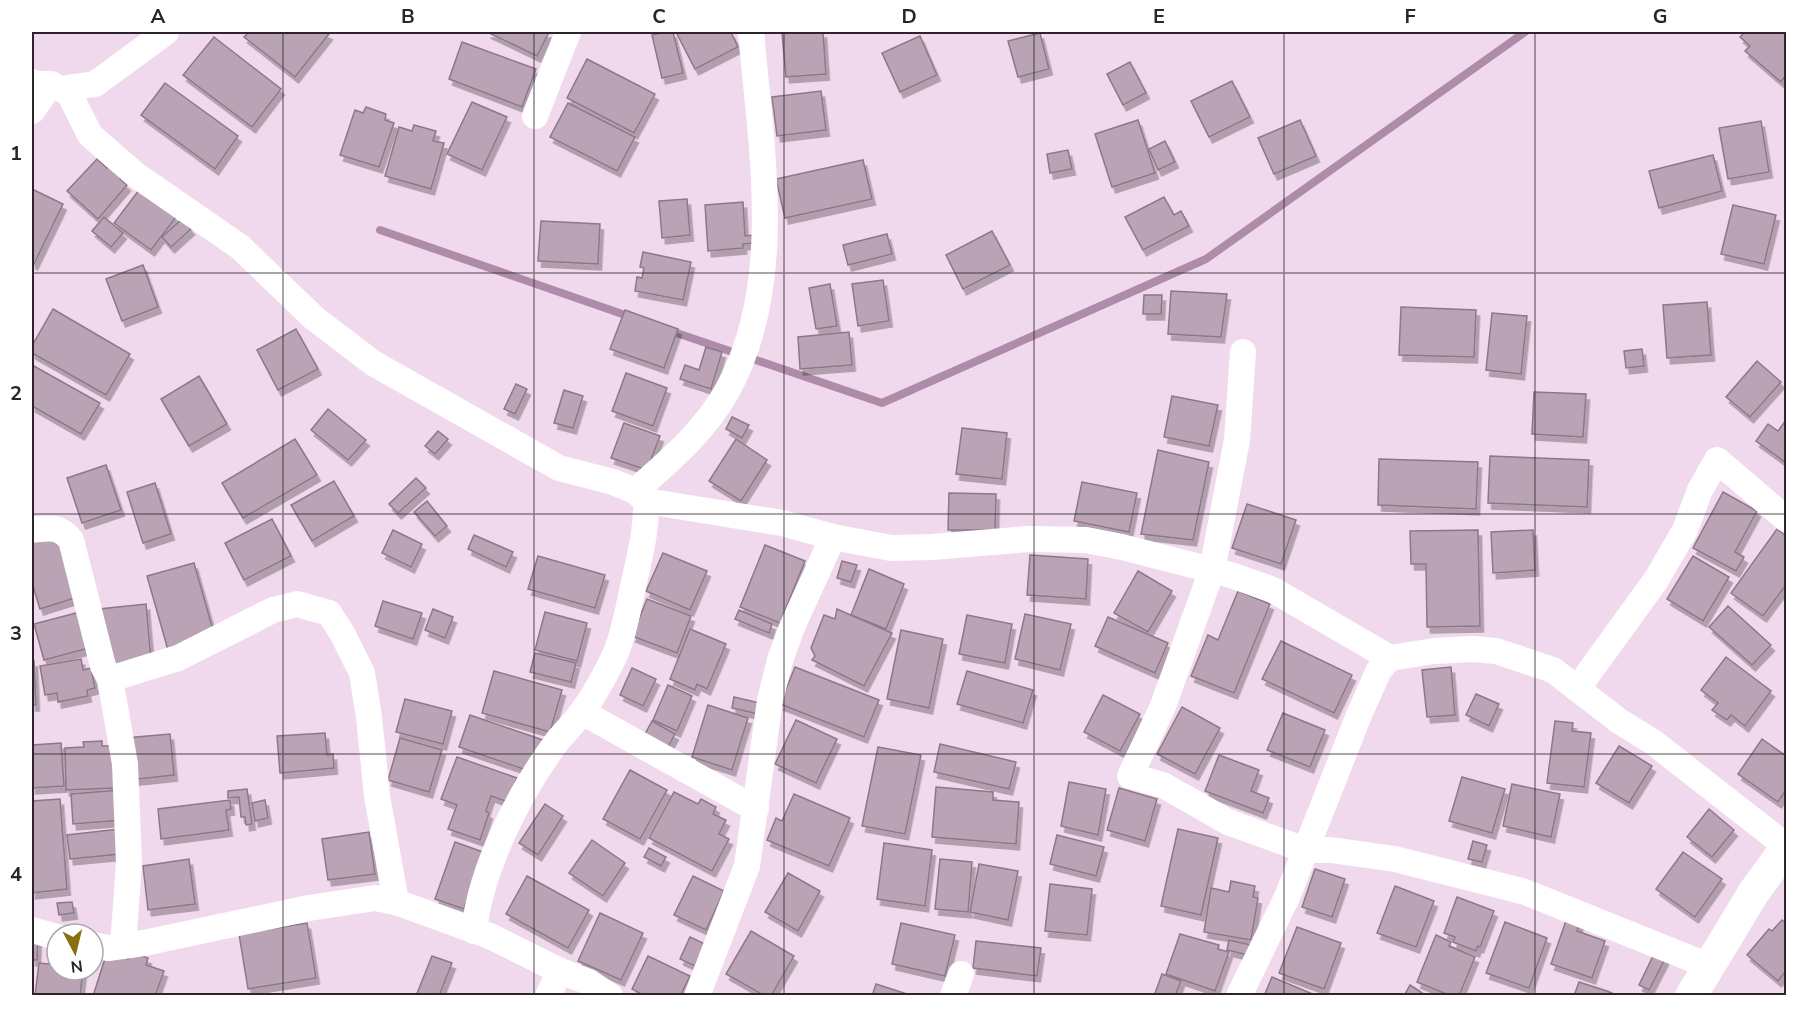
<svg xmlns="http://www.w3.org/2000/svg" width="1818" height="1027" viewBox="0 0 1818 1027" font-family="'Nunito Sans',sans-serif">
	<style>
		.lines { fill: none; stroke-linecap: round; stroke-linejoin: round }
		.stream { stroke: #ae8ba8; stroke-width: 8 }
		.building { fill: #b9a3b5; stroke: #8d7789; stroke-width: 1.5; filter: url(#shadow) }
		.minor { stroke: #fff; stroke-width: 26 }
		.tertiary { stroke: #fff; stroke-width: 32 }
		.grid { fill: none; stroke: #2d242b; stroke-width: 1.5; stroke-opacity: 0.55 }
		.neatline { fill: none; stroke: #2d242b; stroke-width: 2 }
		.grid-label { font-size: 20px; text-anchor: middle; font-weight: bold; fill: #2d242b }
	</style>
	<defs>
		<filter id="shadow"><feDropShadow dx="3.5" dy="6" stdDeviation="0" flood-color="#0004"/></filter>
	</defs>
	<rect width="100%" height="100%" fill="#f1d9ed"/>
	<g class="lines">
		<g class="stream">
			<path d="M380,230L631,317"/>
			<path d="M668,330L882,403L1206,259L1525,32"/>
		</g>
	</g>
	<g class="building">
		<path d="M249,32H325L329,34L295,77L244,37Z"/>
		<path d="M487,32H549L537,56Z"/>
		<path d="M665,32H673L683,73L662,78L652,35Z"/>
		<path d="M676,32H731L738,47L695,69Z"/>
		<path d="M823,32L826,74L786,77L782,33Z"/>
		<path d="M1745,32L1762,33L1786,32V75L1781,82L1745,51L1750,46L1740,37Z"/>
		<path d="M1040,33L1049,69L1018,77L1008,41Z"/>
		<path d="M920,36L937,75L900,92L882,53Z"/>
		<path d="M214,37L281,89L252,127L183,75Z"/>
		<path d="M462,42L536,69L522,107L449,79Z"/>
		<path d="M587,59L655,94L634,133L567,98Z"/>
		<path d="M1130,62L1146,93L1123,105L1107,74Z"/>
		<path d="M1232,81L1250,117L1209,137L1191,101Z"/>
		<path d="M165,83L238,136L215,169L141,115Z"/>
		<path d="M821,91L826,130L777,136L772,97Z"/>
		<path d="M472,102L507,117L482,170L447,154Z"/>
		<path d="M568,103L635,137L617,171L550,137Z"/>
		<path d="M366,107L386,114L385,120L394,123L379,167L340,155L355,110L363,113Z"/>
		<path d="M1138,120L1155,173L1112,187L1095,134Z"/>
		<path d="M1300,120L1316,156L1274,174L1258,138Z"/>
		<path d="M1761,121L1769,172L1728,179L1719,128Z"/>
		<path d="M414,125L436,131L433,141L444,143L431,189L385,176L399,127L412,131Z"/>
		<path d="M1165,141L1175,162L1158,170L1149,149Z"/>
		<path d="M1068,150L1072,169L1050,173L1047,154Z"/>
		<path d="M1713,155L1722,191L1659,208L1649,171Z"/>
		<path d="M97,159L107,168L111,164L124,175L120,179L127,185L98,219L67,191Z"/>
		<path d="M863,160L872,199L785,218L776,179Z"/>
		<path d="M32,189L63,204L34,264L32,262Z"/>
		<path d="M139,190L176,217L151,250L114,223Z"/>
		<path d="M1164,197L1174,215L1181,211L1189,226L1143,250L1125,217Z"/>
		<path d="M687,199L690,235L662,238L659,201Z"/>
		<path d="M743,202L745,236L754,235L755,243L743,244V248L708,251L705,205Z"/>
		<path d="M1733,205L1776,215L1764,264L1721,254Z"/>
		<path d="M104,217L123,233L111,247L92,231Z"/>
		<path d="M182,219L191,229L171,247L162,237Z"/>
		<path d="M541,221L600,224L598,264L538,261Z"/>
		<path d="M992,231L1010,265L963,289L946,255Z"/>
		<path d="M887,234L892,254L848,265L843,245Z"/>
		<path d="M643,252L691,262L683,300L635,291L637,277L642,278L644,268L640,267Z"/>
		<path d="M143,265L158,307L122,321L106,279Z"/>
		<path d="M883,280L889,321L858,326L852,284Z"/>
		<path d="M830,284L837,326L816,329L809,288Z"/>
		<path d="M1171,291L1227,294L1221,337L1168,334Z"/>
		<path d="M1144,295H1162L1161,314H1143Z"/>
		<path d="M1707,302L1711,355L1667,358L1663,305Z"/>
		<path d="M1401,307L1476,310L1474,357L1399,355Z"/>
		<path d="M53,309L130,354L106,395L32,353V346Z"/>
		<path d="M625,310L678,329L664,368L610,349Z"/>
		<path d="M1492,313L1527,316L1521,374L1486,370Z"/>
		<path d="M296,329L318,369L278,390L257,350Z"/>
		<path d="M849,332L852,365L800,369L798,337Z"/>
		<path d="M706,347L722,352L711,389L680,379L685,365L699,370Z"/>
		<path d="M1642,349L1644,366L1626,368L1624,351Z"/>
		<path d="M1757,361L1781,382L1750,417L1726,397Z"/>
		<path d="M32,365L100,403L81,434L32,406Z"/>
		<path d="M626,373L667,388L653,426L612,411Z"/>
		<path d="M199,376L227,424L189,446L161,399Z"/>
		<path d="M516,384L527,389L515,414L504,409Z"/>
		<path d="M564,390L583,396L573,428L554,423Z"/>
		<path d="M1534,392L1586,394L1583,437L1532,434Z"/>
		<path d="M1172,396L1218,405L1209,446L1164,437Z"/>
		<path d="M328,409L366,440L348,460L311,430Z"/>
		<path d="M732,417L749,425L742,438L726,429Z"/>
		<path d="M1786,420V460L1785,462L1756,441L1768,424L1778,431Z"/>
		<path d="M624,423L660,436L647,470L611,458Z"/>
		<path d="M962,428L1007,433L1002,479L956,474Z"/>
		<path d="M438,431L448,439L435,454L425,446Z"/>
		<path d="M295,439L317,475L243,518L222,483Z"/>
		<path d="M736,439L767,460L741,501L709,481Z"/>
		<path d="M1158,450L1209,462L1193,540L1141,534Z"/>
		<path d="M1490,456L1589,460L1587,507L1488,503Z"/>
		<path d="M1379,459L1478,462L1476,509L1378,505Z"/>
		<path d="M106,465L121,510L82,523L67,478Z"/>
		<path d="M416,478L426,488L398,513L389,504Z"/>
		<path d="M334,481L354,516L312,541L291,505Z"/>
		<path d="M1082,482L1137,493L1129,532L1074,521Z"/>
		<path d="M155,483L171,534L143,543L127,492Z"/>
		<path d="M1723,492L1757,511L1735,552L1744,557L1736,571L1693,548Z"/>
		<path d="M949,493L996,494L995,530H948Z"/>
		<path d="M427,501L447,526L435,536L414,512Z"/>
		<path d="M1247,504L1296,520L1281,564L1232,548Z"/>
		<path d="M272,519L291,556L244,580L225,543Z"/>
		<path d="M1777,529L1786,536V585L1763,616L1731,593Z"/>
		<path d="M393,530L422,544L411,567L382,553Z"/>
		<path d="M1478,530L1480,626L1427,627L1426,564H1411L1410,531Z"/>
		<path d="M1533,530L1535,570L1493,573L1491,532Z"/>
		<path d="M58,534L78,597L40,609L32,583V542Z"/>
		<path d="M474,535L513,552L506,567L468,549Z"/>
		<path d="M765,545L805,561L780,623L740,607Z"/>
		<path d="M663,553L707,571L690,610L646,591Z"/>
		<path d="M1030,555L1088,559L1086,599L1027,595Z"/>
		<path d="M538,556L605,575L595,608L528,589Z"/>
		<path d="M1693,556L1729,577L1703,621L1667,599Z"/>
		<path d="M842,561L857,565L851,582L837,578Z"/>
		<path d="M194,563L215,637L168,650L147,576Z"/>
		<path d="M869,569L904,584L886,629L851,615Z"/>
		<path d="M1138,571L1172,591L1148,632L1114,613Z"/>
		<path d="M1238,591L1270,604L1234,693L1191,676L1208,635L1218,640Z"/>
		<path d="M647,599L691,616L677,653L632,636Z"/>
		<path d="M383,601L422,613L413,639L375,626Z"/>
		<path d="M146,604L151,661L105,666L99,609Z"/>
		<path d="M1728,606L1771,645L1752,665L1709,627Z"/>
		<path d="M433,609L453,617L445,638L425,630Z"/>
		<path d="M837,609L892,633L864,686L812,660L815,656L811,648L824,615L835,619Z"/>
		<path d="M739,610L772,624L769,633L735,619Z"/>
		<path d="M80,612L89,648L44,660L34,624Z"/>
		<path d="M545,612L587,623L577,661L535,650Z"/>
		<path d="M1025,614L1071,624L1060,670L1015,659Z"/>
		<path d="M967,615L1012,624L1005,663L959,654Z"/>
		<path d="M1108,617L1168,643L1155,673L1095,646Z"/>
		<path d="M690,629L726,644L707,689L697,684L695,690L670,679Z"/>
		<path d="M901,630L943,639L929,708L887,699Z"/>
		<path d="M1281,641L1352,675L1334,713L1262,679Z"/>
		<path d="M535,653L576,663L571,682L530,672Z"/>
		<path d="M1726,657L1771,691L1745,726L1731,715L1727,720L1712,710L1718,703L1701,690Z"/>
		<path d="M81,659L83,670L91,668L95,688L87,690L88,696L58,702L57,693L45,695L40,666Z"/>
		<path d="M32,661H34L36,705H32Z"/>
		<path d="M795,667L879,700L864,737L780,704Z"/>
		<path d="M1451,667L1455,715L1427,717L1422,670Z"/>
		<path d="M632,668L656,679L643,706L620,695Z"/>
		<path d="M494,671L562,690L550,732L482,713Z"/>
		<path d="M967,671L1033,690L1023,723L957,704Z"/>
		<path d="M668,685L692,696L677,731L653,720Z"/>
		<path d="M1476,694L1499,704L1489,726L1466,715Z"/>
		<path d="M1103,695L1140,714L1120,751L1084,732Z"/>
		<path d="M734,697L760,703L758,714L732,708Z"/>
		<path d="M405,699L452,711L443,744L396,732Z"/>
		<path d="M708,705L748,718L732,770L692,757Z"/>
		<path d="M1182,707L1220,728L1195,774L1157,754Z"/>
		<path d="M1283,713L1325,730L1310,767L1267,750Z"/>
		<path d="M470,715L543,740L532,772L459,747Z"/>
		<path d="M796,720L837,739L816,783L775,764Z"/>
		<path d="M652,721L675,734L667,749L644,736Z"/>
		<path d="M1555,721L1573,723L1572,731L1591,733L1584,787L1547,783Z"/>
		<path d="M325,733L327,755L333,754L334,768L280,773L277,736Z"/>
		<path d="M170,734L174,775L129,780L125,738Z"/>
		<path d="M400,738L442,750L429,792L388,780Z"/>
		<path d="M1762,739L1786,756V790L1778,802L1738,774Z"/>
		<path d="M102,741V746H114L115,788L66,790L65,748L84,747L83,742Z"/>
		<path d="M61,743L64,786L32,788V745Z"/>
		<path d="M940,744L1016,762L1009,789L934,772Z"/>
		<path d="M1619,746L1652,766L1629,803L1596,783Z"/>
		<path d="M878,747L921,755L905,834L862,826Z"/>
		<path d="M1219,755L1259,770L1251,791L1269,798L1263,813L1205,791Z"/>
		<path d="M457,757L517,778L508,802L491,796L486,811L489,813L480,840L448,829L457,805L441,799Z"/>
		<path d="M630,770L667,790L640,839L603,819Z"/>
		<path d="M1462,777L1505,789L1492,833L1449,821Z"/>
		<path d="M1069,782L1106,789L1098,835L1061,826Z"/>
		<path d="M1512,784L1560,794L1551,837L1503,826Z"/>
		<path d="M936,787L993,792V800L1019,802L1016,844L932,837Z"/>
		<path d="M1119,788L1157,799L1145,841L1107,830Z"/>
		<path d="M247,789L252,824L246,825L245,817H241L239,797L228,798V791Z"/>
		<path d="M120,790L123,820L73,824L71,794Z"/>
		<path d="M674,792L698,804L701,799L716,807L713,814L726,820L719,834L729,839L712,871L649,838Z"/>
		<path d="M794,794L850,818L829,866L767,840L776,818L782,821Z"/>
		<path d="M60,799L67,889L32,893V801Z"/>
		<path d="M230,800L231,809L226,810L229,830L161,839L158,809Z"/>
		<path d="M265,800L268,818L255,821L252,803Z"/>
		<path d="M545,804L563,816L538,855L519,843Z"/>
		<path d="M1709,809L1734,830L1712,857L1687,837Z"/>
		<path d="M119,829L121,854L70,859L67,835Z"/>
		<path d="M1178,829L1218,838L1201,915L1161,906Z"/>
		<path d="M369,832L375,874L328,880L322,839Z"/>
		<path d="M1057,835L1104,847L1096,876L1050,864Z"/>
		<path d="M592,840L625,863L603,896L569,873Z"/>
		<path d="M1473,841L1487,845L1482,862L1468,859Z"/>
		<path d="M455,842L483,852L464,909L435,899Z"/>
		<path d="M884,843L932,850L925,906L877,899Z"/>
		<path d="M649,848L666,857L661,866L644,857Z"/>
		<path d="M1683,852L1722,879L1695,917L1656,889Z"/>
		<path d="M189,859L195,904L148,910L143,866Z"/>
		<path d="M940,859L972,862L968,912L935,909Z"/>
		<path d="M979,864L1018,871L1008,920L970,912Z"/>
		<path d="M1315,869L1345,879L1332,917L1302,907Z"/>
		<path d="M788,873L820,891L798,931L765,912Z"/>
		<path d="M527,876L589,910L568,948L506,914Z"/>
		<path d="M693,876L724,891L706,930L674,915Z"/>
		<path d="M1231,881L1255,886L1253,897L1258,898L1251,940L1204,932L1211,888L1229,892Z"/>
		<path d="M1050,884L1092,889L1087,935L1045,931Z"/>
		<path d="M1395,886L1434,901L1416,947L1377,933Z"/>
		<path d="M1457,897L1494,911L1480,947L1478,946L1476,951L1453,942L1455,937L1444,933Z"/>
		<path d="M72,902L74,913L59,915L57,903Z"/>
		<path d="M1569,912L1582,917L1577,931L1605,941L1592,978L1551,964Z"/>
		<path d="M600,913L643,933L621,980L578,961Z"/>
		<path d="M1782,920L1786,923V971L1778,981L1747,955L1769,929L1772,931Z"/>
		<path d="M1505,922L1547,938L1529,988L1486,973Z"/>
		<path d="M307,923L316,978L248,989L239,934Z"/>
		<path d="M901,923L955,935L945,976L892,964Z"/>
		<path d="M1297,927L1341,943L1324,989L1279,973Z"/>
		<path d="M751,931L794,956L771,996H765L726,974Z"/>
		<path d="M1180,934L1219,945L1218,949L1229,952L1215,991L1166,974Z"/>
		<path d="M1436,935L1451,942L1449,946L1475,957L1459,996H1451L1417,982Z"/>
		<path d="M32,936L38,937L37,960H32Z"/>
		<path d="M690,937L705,944L695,966L680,959Z"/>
		<path d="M1229,940L1251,945L1248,955L1227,950Z"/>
		<path d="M976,941L1041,948L1037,976L973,968Z"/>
		<path d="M1656,950L1667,955L1649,990L1639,985Z"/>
		<path d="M107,952L128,959L129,952L148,958L146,965L164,971L155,996H93Z"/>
		<path d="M432,956L452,963L439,996H416Z"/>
		<path d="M648,956L690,976L680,996H645L632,989Z"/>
		<path d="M39,963L57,965V970H83L80,996H35Z"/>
		<path d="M1162,974L1181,981L1175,996H1154Z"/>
		<path d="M1272,977L1315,995V996H1264Z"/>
		<path d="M1579,982L1607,991L1619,996H1574Z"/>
		<path d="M876,984L913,996H872Z"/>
		<path d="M1410,985L1427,996H1404Z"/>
	</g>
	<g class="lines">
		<g class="minor">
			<path d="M32,82L35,84H51L60,89L95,84L166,32"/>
			<path d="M67,89L90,135L136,175L240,247L314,318L373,363L559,468L613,482L635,491L646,501C647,531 639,558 633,587C627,613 623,641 610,665C602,681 592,698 582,712C575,722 566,731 558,740C520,791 481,867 474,931"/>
			<path d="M32,111L51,84"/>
			<path d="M535,116L568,32"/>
			<path d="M1243,352L1237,440L1212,570L1163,706L1130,776L1163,785L1228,822L1305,850H1331L1395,859L1525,892L1709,966"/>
			<path d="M635,491C669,461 705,431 727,391C786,285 761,147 751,32"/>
			<path d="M646,501L782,523L833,537L891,548L932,547L1029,539L1086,540L1122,547L1231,575L1273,590L1390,658"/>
			<path d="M32,530C49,528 59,525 71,540L103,666L110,679L125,764L129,863L123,946"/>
			<path d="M110,679L178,658L273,610L297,604L329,613L342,633L362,673L369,717L377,796L396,902"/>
			<path d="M1577,689L1656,580L1685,530L1700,490L1717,460L1786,519"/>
			<path d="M582,712L756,809"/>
			<path d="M32,930L57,937"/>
			<path d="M93,945L108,948L144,943L309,908L375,898L396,902L490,936L560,971L589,982L610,996"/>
			<path d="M548,996L560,971"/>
			<path d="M697,996L747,866L770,700L780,660L792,627L833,537"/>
			<path d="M953,996L961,974"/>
			<path d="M1239,996L1287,897L1359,715L1379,670L1390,658L1434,651L1473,649L1496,651L1553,670L1619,721L1653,742L1786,846"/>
		</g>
		<path class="tertiary" d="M1691,996L1754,892L1786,848"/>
	</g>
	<path class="grid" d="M283,32V996M534,32V996M784,32V996M1034,32V996M1284,32V996M1535,32V996M32,273H1786M32,514H1786M32,754H1786"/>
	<rect width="1818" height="1027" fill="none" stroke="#ffffff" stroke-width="66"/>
	<g transform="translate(75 952) rotate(173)"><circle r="28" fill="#ffffff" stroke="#aba7aa" stroke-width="1.5"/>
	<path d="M0-4.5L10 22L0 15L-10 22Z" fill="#867010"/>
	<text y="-9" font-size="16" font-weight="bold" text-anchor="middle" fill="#2d242b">N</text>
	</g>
	<rect x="33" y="33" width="1752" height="961" class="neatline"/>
	<g class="grid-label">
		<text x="158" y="23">A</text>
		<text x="408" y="23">B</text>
		<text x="659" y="23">C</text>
		<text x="909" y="23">D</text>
		<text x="1159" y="23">E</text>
		<text x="1410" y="23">F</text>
		<text x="1660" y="23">G</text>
		<text x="16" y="160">1</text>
		<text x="16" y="400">2</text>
		<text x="16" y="640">3</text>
		<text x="16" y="881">4</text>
	</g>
</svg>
